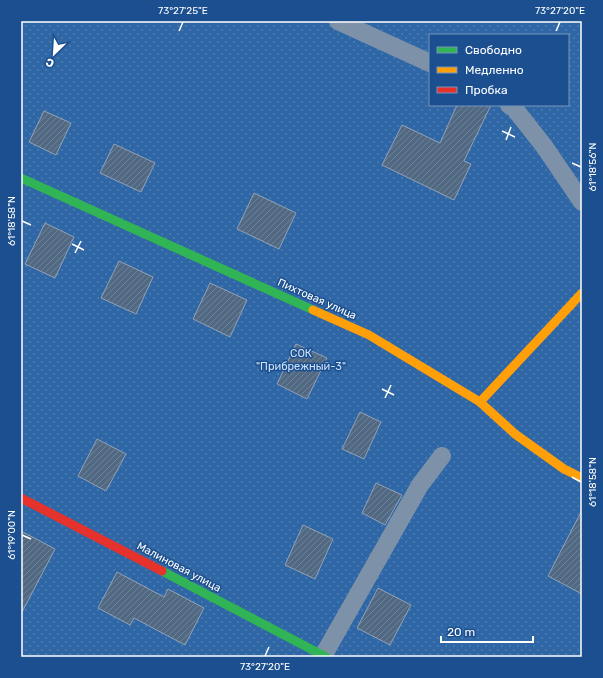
<svg xmlns="http://www.w3.org/2000/svg" width="603" height="678" viewBox="0 0 603 678" font-family="Rubik,sans-serif">
	<style>
		.garden { fill: url(#garden-dots); fill-rule: evenodd }
		.building { fill: url(#building-hatch); stroke: #92a2b6 }
		.lines { fill: none; stroke-linecap: round; stroke-linejoin: round }
		.lane { stroke: #7d92a8; stroke-width: 18 }
		.fast { stroke: #30b455; stroke-width: 9 }
		.slow { stroke: #ff9f0a; stroke-width: 9 }
		.jam { stroke: #e5322d; stroke-width: 9 }
		.ticks { fill: none; stroke: #fff; stroke-width: 1.5 }
		.labels { text-anchor: middle; dominant-baseline: central; stroke-width: 3; stroke-linejoin: round; paint-order: stroke }
		.street-label { font-size: 11px; fill: #fff; stroke: #1b4f8f }
		.park-label { font-size: 11px; fill: #cfe3fa; stroke: #1b4f8f }
		.neatline { fill: none; stroke: #fff; stroke-width: 1.5 }
		.ticks-label { font-size: 10px; text-anchor: middle; fill: #fff }
	</style>
	<defs>
		<pattern id="garden-dots" width="8" height="8" patternUnits="userSpaceOnUse"><rect width="8" height="8" fill="#2f66a5"/><path d="M2 2h.1M6 6h.1" fill="none" stroke="#4e7db2" stroke-width="1.8" stroke-linecap="round"/></pattern>
		<pattern id="building-hatch" width="6" height="6" patternUnits="userSpaceOnUse"><rect width="6" height="6" fill="#526984"/><path d="M-1 1l2-2M0 6l6-6M5 7l2-2" fill="none" stroke="#6c8096"/></pattern>
	</defs>
	<rect width="100%" height="100%" fill="#365274"/>
	<path class="garden" d="M21,21H582V657H21ZM430,35H568V105H430Z"/>
	<g class="building">
		<path d="M457,105H491L464,161L471,164L454,200L382,165L402,125L440,143Z"/>
		<path d="M44,111L71,123L56,155L29,142Z"/>
		<path d="M114,144L155,163L141,192L100,173Z"/>
		<path d="M254,193L296,213L279,249L237,229Z"/>
		<path d="M45,223L74,237L55,278L25,264Z"/>
		<path d="M119,261L153,277L136,314L101,298Z"/>
		<path d="M210,283L247,300L230,337L193,319Z"/>
		<path d="M296,344L327,358L307,399L277,384Z"/>
		<path d="M360,412L381,422L364,459L342,449Z"/>
		<path d="M97,439L126,454L106,491L78,476Z"/>
		<path d="M376,483L402,495L385,525L362,513Z"/>
		<path d="M582,510V594L548,576Z"/>
		<path d="M303,525L333,539L315,579L285,565Z"/>
		<path d="M21,531L55,549L21,614Z"/>
		<path d="M117,572L164,597L168,589L204,608L185,645L134,618L130,625L98,608Z"/>
		<path d="M378,588L411,605L390,645L357,628Z"/>
	</g>
	<g class="lines">
		<g class="lane">
			<path d="M338,21L430,63"/>
			<path d="M509,105L514,108L544,146L582,202"/>
			<path d="M323,656L420,485L442,456"/>
		</g>
		<g class="fast">
			<path d="M21,178L313,310"/>
			<path d="M162,571L326,657"/>
		</g>
		<g class="slow">
			<path d="M313,310L369,335L480,402L515,434L564,469L582,478"/>
			<path d="M480,402L582,293"/>
		</g>
		<path class="jam" d="M21,498L162,571"/>
	</g>
	<path class="ticks" d="M179,31L183,22M556,31L560,22M502,131L515,137M506,140L511,127M572,163L581,167M22,221L31,225M72,244L84,250M75,253L81,241M382,389L394,395M385,398L391,385M572,477L581,482M22,535L31,539M265,656L269,647"/>
	<g class="labels">
		<g class="street-label">
			<text transform="translate(317 299) rotate(24)">Пихтовая улица</text>
			<text transform="translate(179 567) rotate(28)">Малиновая улица</text>
		</g>
		<g class="park-label">
			<text x="301" y="353">СОК<tspan x="301" dy="13">"Прибрежный-3"</tspan></text>
		</g>
	</g>
	<rect width="603" height="678" fill="none" stroke="#1b4f8f" stroke-width="44"/>
	<rect x="429" y="34" width="140" height="72" fill="#1b4f8f" stroke="#7695bc"/>
	<rect x="437" y="47" width="20" height="6" fill="#30b455" stroke="#7695bc"/>
	<text x="465" y="54" font-size="12" fill="#ffffff">Свободно</text>
	<rect x="437" y="67" width="20" height="6" fill="#ff9f0a" stroke="#7695bc"/>
	<text x="465" y="74" font-size="12" fill="#ffffff">Медленно</text>
	<rect x="437" y="87" width="20" height="6" fill="#e5322d" stroke="#7695bc"/>
	<text x="465" y="94" font-size="12" fill="#ffffff">Пробка</text>
	<g transform="translate(54 54) rotate(205)" stroke="#1b4f8f" stroke-width="3" paint-order="stroke">
	<path d="M0-3L7 15L0 10L-7 15Z" fill="#ffffff"/>
	<text y="-6" font-size="11" font-weight="bold" text-anchor="middle" fill="#ffffff">С</text>
	</g>
	<path d="M441 636v6h92v-6" fill="none" stroke="#ffffff" stroke-width="2"/>
	<text x="447" y="636" font-size="12" fill="#ffffff" stroke="#1b4f8f" stroke-width="3" paint-order="stroke">20 m</text>
	<rect x="22" y="22" width="559" height="634" class="neatline"/>
	<g class="ticks-label">
		<text x="183" y="14">73°27'25"E</text>
		<text x="560" y="14">73°27'20"E</text>
		<text transform="translate(592 167) rotate(-90)" y="4">61°18'56"N</text>
		<text transform="translate(11 221) rotate(-90)" y="4">61°18'58"N</text>
		<text transform="translate(592 482) rotate(-90)" y="4">61°18'58"N</text>
		<text transform="translate(11 535) rotate(-90)" y="4">61°19'00"N</text>
		<text x="265" y="670">73°27'20"E</text>
	</g>
</svg>
